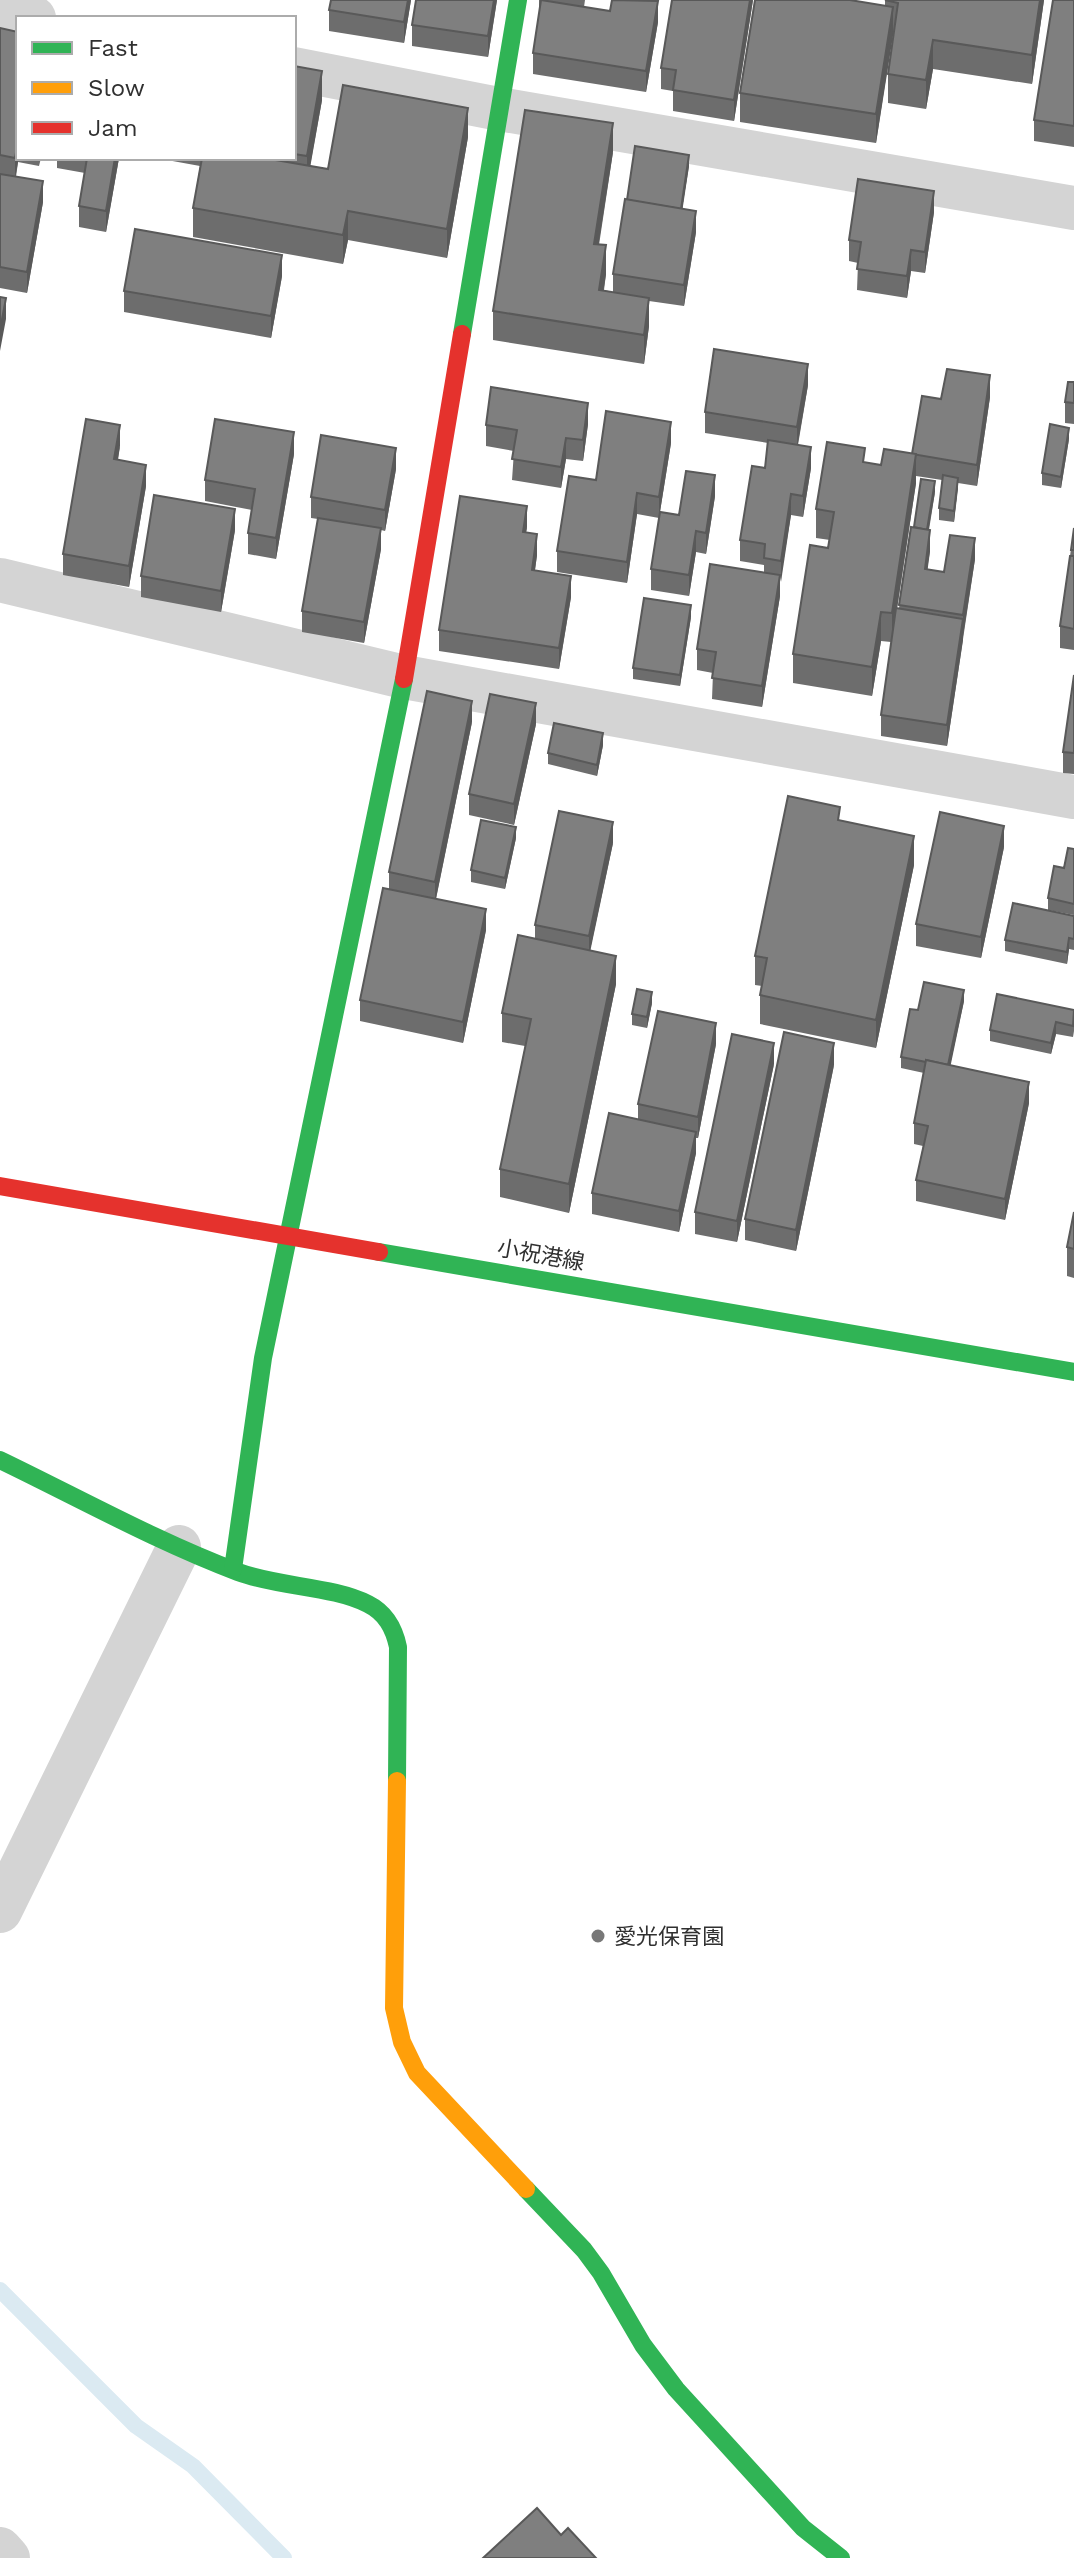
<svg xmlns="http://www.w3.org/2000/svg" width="1074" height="2558" viewBox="0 0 1074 2558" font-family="'Work Sans','Noto Sans JP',sans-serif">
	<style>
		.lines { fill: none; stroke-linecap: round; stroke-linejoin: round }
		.stream { stroke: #dbeaf2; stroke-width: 16 }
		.street { stroke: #d4d4d4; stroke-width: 44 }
		.fast { stroke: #30b455; stroke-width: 18 }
		.slow { stroke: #ff9f0a; stroke-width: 18 }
		.jam { stroke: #e5322d; stroke-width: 18 }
		.wall { fill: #6d6d6d }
		.shaded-wall { fill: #595959 }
		.building { fill: #7f7f7f; stroke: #595959; stroke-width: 2 }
		.poi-dot { fill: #787878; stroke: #fff; stroke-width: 3 }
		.labels { text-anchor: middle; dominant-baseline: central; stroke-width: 8; stroke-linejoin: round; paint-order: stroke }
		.street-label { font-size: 22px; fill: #303030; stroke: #fff }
		.poi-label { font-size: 22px; fill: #303030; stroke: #fff; text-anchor: start }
	</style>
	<rect width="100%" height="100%" fill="#fff"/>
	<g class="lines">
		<path class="stream" d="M0,2290L136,2426L193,2466L284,2558"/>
		<g class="street">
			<path d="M0,11L34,18"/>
			<path d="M294,69L499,109L1074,208"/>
			<path d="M0,580L404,677L1074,797"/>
			<path d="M0,1911L179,1547"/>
			<path d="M0,2549L8,2558"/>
		</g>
		<g class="fast">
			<path d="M462,334L518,0"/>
			<path d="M379,1252L1074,1372"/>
			<path d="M0,1460C79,1498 156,1541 238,1572C278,1587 333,1586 368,1604C386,1613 394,1628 398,1647L397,1781"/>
			<path d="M233,1569L263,1358L404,679"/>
			<path d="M526,2189L584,2250L601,2273L643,2345L676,2389L803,2528L841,2558"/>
		</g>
		<path class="slow" d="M397,1781L394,2008L402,2042L417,2073L526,2189"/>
		<g class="jam">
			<path d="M404,679L462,334"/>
			<path d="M0,1186L379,1252"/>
		</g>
	</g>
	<g class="wall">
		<path d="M331,0H411L404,43L329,31V10Z"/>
		<path d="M416,0H497L488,57L412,46V25Z"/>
		<path d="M539,0H585L584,7L658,22L646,92L533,74V53L539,15Z"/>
		<path d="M753,0L734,121L673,111V91L661,89V68Z"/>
		<path d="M884,0H1044L1032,84L933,69L926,109L888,103V74L894,31H893L876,143L740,122V93L885,5V0Z"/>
		<path d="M1074,0V147L1034,141V120Z"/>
		<path d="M0,28L18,158H41L39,166L18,162L16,177L43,202L27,293L0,288Z"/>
		<path d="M294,66L322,100L310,166L328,169L468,137L447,258L348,240L343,264L193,237V208L200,166L156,158H294Z"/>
		<path d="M613,152L599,245L606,274L604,290L613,292V274L627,200L689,166L682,209L696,232L684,306L649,301V326L644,364L493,340V311Z"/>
		<path d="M57,158H119L106,232L79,227V206L85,173L57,168Z"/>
		<path d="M934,212L925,273L911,271L907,298L857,290L858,263L849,261V240Z"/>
		<path d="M282,276L271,338L124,312V291Z"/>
		<path d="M1074,382V424L1065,423V402Z"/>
		<path d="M808,385L798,445L811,468L803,517L791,515L780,582V596L762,707L712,699L713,673L697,670V649L764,572V565L740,561V540L765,468L768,443L705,433V412Z"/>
		<path d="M990,397L977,486L958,483L954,522L939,520V508L942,480L916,476V483L897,608H899L914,527L935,492L929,530L930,551L927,570L944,572L975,559L947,746L881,736V715L891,642L881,641L872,696L793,683V654L828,548L830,540L816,538V509L865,463L881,465L912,454L941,399Z"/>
		<path d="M588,424L583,461L566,459L561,488L512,480L514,451L486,446V425Z"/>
		<path d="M1069,439L1061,488L1042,485V473Z"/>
		<path d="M671,443L659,518L637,514L627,583L557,572V551L596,480Z"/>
		<path d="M120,446L118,460L146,486L129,587L63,575V554Z"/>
		<path d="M294,454L276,559L248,554V533L252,510L205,501V480Z"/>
		<path d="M396,469L385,531L381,530V549L364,643L302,632V611L318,519L311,518V497Z"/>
		<path d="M715,496L706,554L696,552L689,596L651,590V569L679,515Z"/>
		<path d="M527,527L526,532L537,555L535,570L571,597L559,669L439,651V630Z"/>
		<path d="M1074,528V650L1060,648V626Z"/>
		<path d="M235,530L221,612L141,597V576Z"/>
		<path d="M691,617L680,686L633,679V668Z"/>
		<path d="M1074,675V774L1063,773V752Z"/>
		<path d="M472,722L436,899L486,930L463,1043L360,1021V1000L389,889V872Z"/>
		<path d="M536,724L514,825L469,815V794Z"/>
		<path d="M603,745L597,776L548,764V753Z"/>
		<path d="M840,820L914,865L876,1048L760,1024V995L762,986L755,985V956Z"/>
		<path d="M516,838L505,889L471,882V870Z"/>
		<path d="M613,843L590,950L616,984L569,1213L500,1197V1169L525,1046L502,1042V1013L535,939V925Z"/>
		<path d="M1004,847L981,958L916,946V924Z"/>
		<path d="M1074,849V915L1048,910V898Z"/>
		<path d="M1074,916V950L1069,949L1067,964L1005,951V940Z"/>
		<path d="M964,1001L950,1065L1029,1103L1005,1220L916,1201V1180L923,1146L914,1144V1123L924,1073L901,1068V1057L918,1010Z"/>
		<path d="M652,1003L647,1028L632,1025V1014Z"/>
		<path d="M1074,1010V1031L1073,1037L1056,1034L1051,1054L990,1041V1030Z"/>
		<path d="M716,1044L698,1138H696V1153L679,1232L592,1214V1193L638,1119V1104Z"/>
		<path d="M774,1064L737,1242L695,1234V1212Z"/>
		<path d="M834,1065L796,1251L745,1240V1219Z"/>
		<path d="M1074,1212V1278L1067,1276V1247Z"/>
	</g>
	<g class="shaded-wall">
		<path d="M408,0H411L404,43V22Z"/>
		<path d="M494,0H497L488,57V36Z"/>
		<path d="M750,0H753L734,121V100Z"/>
		<path d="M1040,0H1044L1032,84V55Z"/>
		<path d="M658,1V22L646,92V71Z"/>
		<path d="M893,7V36L876,143V114Z"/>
		<path d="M933,40V69L926,109V80Z"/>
		<path d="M322,71V100L307,185V156Z"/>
		<path d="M468,108V137L447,258V229Z"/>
		<path d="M613,123V152L594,273V244Z"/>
		<path d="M18,142V162L15,179V158Z"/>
		<path d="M689,155V166L680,226V215Z"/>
		<path d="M115,158H119L106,232V211Z"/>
		<path d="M43,181V202L27,293V272Z"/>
		<path d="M934,191V212L925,273V252Z"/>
		<path d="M348,211V240L343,264V235Z"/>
		<path d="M696,211V232L684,306V285Z"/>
		<path d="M606,245V274L599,319V290Z"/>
		<path d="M911,250V271L907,298V276Z"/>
		<path d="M282,255V276L271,338V316Z"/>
		<path d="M6,298V319L0,351V330Z"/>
		<path d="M649,298V326L644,364V335Z"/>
		<path d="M808,364V385L797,448V427Z"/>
		<path d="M990,375V397L977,486V465Z"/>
		<path d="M588,403V424L583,461V440Z"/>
		<path d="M671,422V443L659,518V497Z"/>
		<path d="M120,425V446L114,481V459Z"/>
		<path d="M1069,428V439L1061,488V477Z"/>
		<path d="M294,432V454L276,559V538Z"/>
		<path d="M566,438V459L561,488V467Z"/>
		<path d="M811,447V468L803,517V496Z"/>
		<path d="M396,448V469L385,531V510Z"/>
		<path d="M916,454V483L892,642V613Z"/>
		<path d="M146,465V486L129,587V566Z"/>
		<path d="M715,475V496L706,554V533Z"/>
		<path d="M958,478V489L954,522V511Z"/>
		<path d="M935,481V492L926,544V533Z"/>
		<path d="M637,493V514L627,583V562Z"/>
		<path d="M791,494V515L781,582V561Z"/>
		<path d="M527,506V527L523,553V532Z"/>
		<path d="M235,509V530L221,612V591Z"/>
		<path d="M381,528V549L364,643V622Z"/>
		<path d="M930,530V551L925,590V569Z"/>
		<path d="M696,531V552L689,596V575Z"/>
		<path d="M537,534V555L532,591V570Z"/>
		<path d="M975,538V559L963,636V615Z"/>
		<path d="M780,575V596L762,707V686Z"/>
		<path d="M571,576V597L559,669V648Z"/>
		<path d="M691,605V617L680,686V675Z"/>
		<path d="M881,612V641L872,696V667Z"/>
		<path d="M963,619V640L947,746V725Z"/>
		<path d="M472,701V722L435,903V882Z"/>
		<path d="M536,703V724L514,825V804Z"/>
		<path d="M603,733V745L597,776V765Z"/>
		<path d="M613,822V843L589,957V936Z"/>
		<path d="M1004,826V847L981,958V937Z"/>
		<path d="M516,827V838L505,889V878Z"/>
		<path d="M914,836V865L876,1048V1020Z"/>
		<path d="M486,909V930L463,1043V1022Z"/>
		<path d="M1069,938V949L1067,964V952Z"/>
		<path d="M616,956V984L569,1213V1184Z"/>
		<path d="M964,990V1001L948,1078V1067Z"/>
		<path d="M652,992V1003L647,1028V1017Z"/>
		<path d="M1056,1022V1034L1051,1054V1043Z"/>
		<path d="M716,1023V1044L698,1138V1117Z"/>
		<path d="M774,1043V1064L737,1242V1221Z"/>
		<path d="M834,1043V1065L796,1251V1230Z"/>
		<path d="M1029,1082V1103L1005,1220V1199Z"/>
		<path d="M696,1132V1153L679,1232V1211Z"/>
	</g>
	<g class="building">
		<path d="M331,0H408L404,22L329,10Z"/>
		<path d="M416,0H494L488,36L412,25Z"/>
		<path d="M541,0L610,11L612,0L658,1L646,71L533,53Z"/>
		<path d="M672,0H750L734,100L673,90L676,70L661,68Z"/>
		<path d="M755,0H850L893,7L876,114L740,93Z"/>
		<path d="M885,0H1040L1032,55L933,40L926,80L888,74L898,3Z"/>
		<path d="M1053,0H1074V126L1034,120Z"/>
		<path d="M0,28L18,32V142L15,158L0,155Z"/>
		<path d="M294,66L322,71L307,156L294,154Z"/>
		<path d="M343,85L468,108L447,229L348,211L343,235L193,208L202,158H264L328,169Z"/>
		<path d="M525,110L613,123L594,244L606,245L599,290L649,298L644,335L493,311Z"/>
		<path d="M635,146L689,155L681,209L627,200Z"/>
		<path d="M87,158H115L106,211L79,206Z"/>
		<path d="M0,174L43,181L27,272L0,267Z"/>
		<path d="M858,179L934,191L925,252L911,250L907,276L857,269L861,242L849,240Z"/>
		<path d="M625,199L696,211L684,285L613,274Z"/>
		<path d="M135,229L282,255L271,316L124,291Z"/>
		<path d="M0,297L6,298L0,330Z"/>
		<path d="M714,349L808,364L797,427L705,412Z"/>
		<path d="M947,369L990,375L977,465L912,454L922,396L941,399Z"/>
		<path d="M1068,382H1074V403L1065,402Z"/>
		<path d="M491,387L588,403L583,440L566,438L561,467L512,459L517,430L486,425Z"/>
		<path d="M606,411L671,422L659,497L637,493L627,562L557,551L569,476L596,480Z"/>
		<path d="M86,419L120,425L114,459L146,465L129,566L63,554Z"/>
		<path d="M215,419L294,432L276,538L248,533L255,489L205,480Z"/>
		<path d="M1050,424L1069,428L1061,477L1042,473Z"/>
		<path d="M321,435L396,448L385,510L311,497Z"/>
		<path d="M768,440L811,447L803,496L791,494L781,561L764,558L765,544L740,540L752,466L765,468Z"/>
		<path d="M827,442L865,448L863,462L881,465L884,449L916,454L892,613L881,612L872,667L793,654L810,545L828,548L834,512L816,509Z"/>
		<path d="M686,471L715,475L706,533L696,531L689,575L651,569L660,512L679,515Z"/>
		<path d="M943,475L958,478L954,511L939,508Z"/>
		<path d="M921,479L935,481L927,530L914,527Z"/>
		<path d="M154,495L235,509L221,591L141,576Z"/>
		<path d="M460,496L527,506L523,532L537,534L532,570L571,576L559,648L439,630Z"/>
		<path d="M318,518L381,528L364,622L302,611Z"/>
		<path d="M911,527L930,530L925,569L944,572L950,535L975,538L963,615L899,605Z"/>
		<path d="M1074,528V550H1071Z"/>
		<path d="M1070,556H1074V629L1060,626Z"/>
		<path d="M710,564L780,575L762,686L712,678L716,652L697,649Z"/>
		<path d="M644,598L691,605L680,675L633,668Z"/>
		<path d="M896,608L963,619L947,725L881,715Z"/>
		<path d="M1074,675V753L1063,752Z"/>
		<path d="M427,691L472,701L435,882L389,872Z"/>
		<path d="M490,694L536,703L514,804L469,794Z"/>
		<path d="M554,723L603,733L597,765L548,753Z"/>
		<path d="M788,796L840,807L838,820L914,836L876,1020L760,995L767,958L755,956Z"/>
		<path d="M559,811L613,822L589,936L535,925Z"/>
		<path d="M940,812L1004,826L981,937L916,924Z"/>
		<path d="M481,820L516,827L505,878L471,870Z"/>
		<path d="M1068,848L1074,849V904L1048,898L1054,866L1064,868Z"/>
		<path d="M383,888L486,909L463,1022L360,1000Z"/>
		<path d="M1013,903L1074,916V939L1069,938L1067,952L1005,940Z"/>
		<path d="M518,935L616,956L569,1184L500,1169L531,1019L502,1013Z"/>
		<path d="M924,982L964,990L948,1065L926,1060V1062L901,1057L910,1009L918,1010Z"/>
		<path d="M637,989L652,992L647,1017L632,1014Z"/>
		<path d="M997,994L1074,1010L1073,1026L1056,1022L1051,1043L990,1030Z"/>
		<path d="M658,1011L716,1023L698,1117L638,1104Z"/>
		<path d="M784,1032L834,1043L796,1230L745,1219Z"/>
		<path d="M732,1034L774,1043L737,1221L695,1212Z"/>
		<path d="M926,1060L1029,1082L1005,1199L916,1180L928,1126L914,1123Z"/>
		<path d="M609,1113L696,1132L679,1211L592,1193Z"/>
		<path d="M1074,1212V1249L1067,1247Z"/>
		<path d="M537,2508L561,2535L568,2528L596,2558H483Z"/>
	</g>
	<circle class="poi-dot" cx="598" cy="1936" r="8"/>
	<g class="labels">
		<g class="street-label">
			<text transform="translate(541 1255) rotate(10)">小祝港線</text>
		</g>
		<g class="poi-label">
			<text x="614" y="1936">愛光保育園</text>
		</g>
	</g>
	<rect x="16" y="16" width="280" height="144" fill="#ffffff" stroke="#acacac" stroke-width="2"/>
	<rect x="32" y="42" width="40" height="12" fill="#30b455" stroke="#acacac" stroke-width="2"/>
	<text x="88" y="56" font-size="24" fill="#303030">Fast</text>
	<rect x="32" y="82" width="40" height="12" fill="#ff9f0a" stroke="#acacac" stroke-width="2"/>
	<text x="88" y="96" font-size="24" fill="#303030">Slow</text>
	<rect x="32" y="122" width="40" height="12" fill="#e5322d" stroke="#acacac" stroke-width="2"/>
	<text x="88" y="136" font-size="24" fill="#303030">Jam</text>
</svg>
